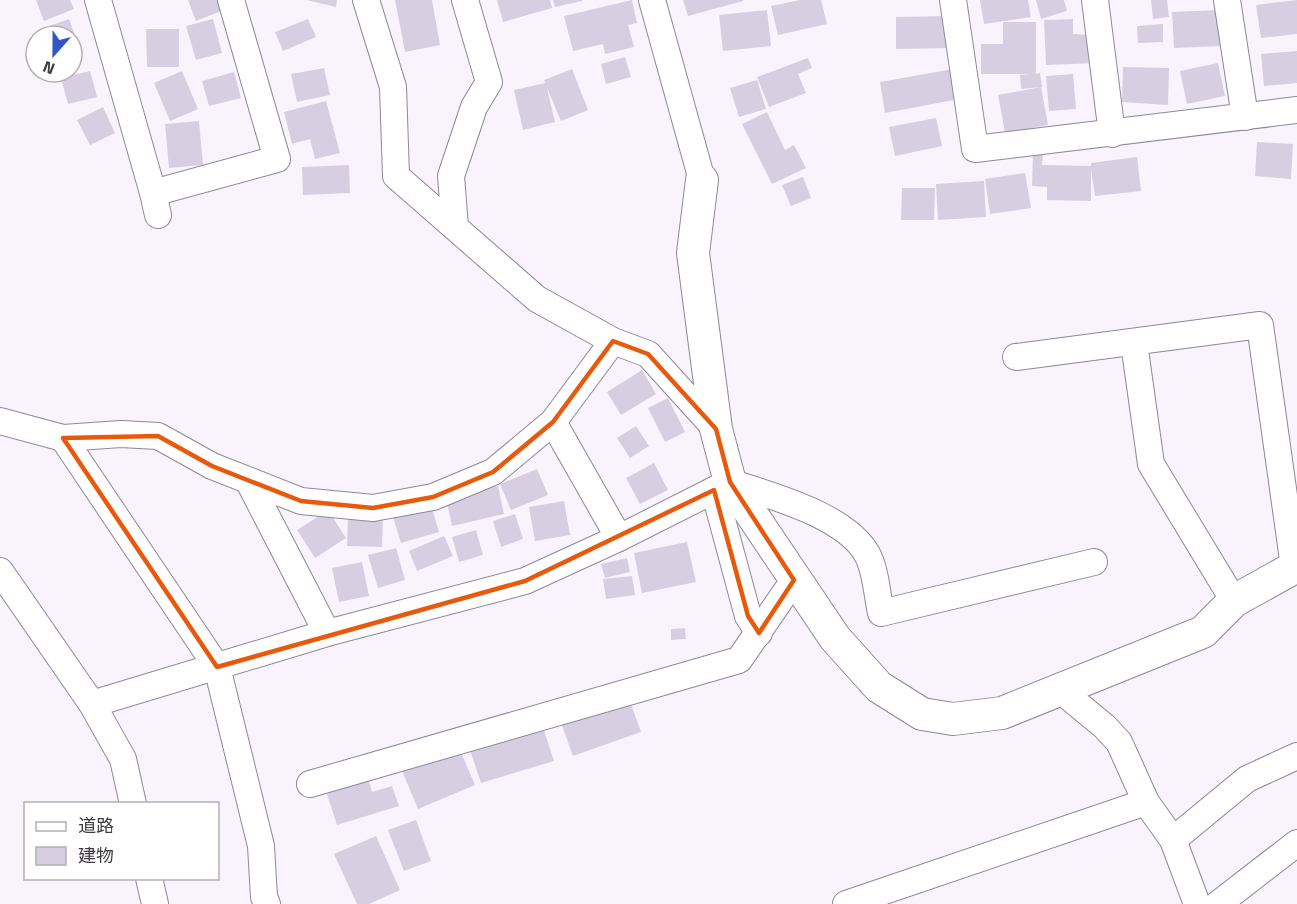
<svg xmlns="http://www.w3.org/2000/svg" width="1297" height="904" viewBox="0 0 1297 904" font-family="'Titillium Web','Noto Sans JP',sans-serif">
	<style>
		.building { fill: #d8cee1 }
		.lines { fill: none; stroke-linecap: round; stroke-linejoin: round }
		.minor-casing { stroke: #8f8698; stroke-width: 28 }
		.tertiary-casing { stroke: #8f8698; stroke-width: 34 }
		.minor { stroke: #fff; stroke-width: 26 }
		.tertiary { stroke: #fff; stroke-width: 32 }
		.marked { fill: none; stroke: #e8590c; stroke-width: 4.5; stroke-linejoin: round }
	</style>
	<rect width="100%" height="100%" fill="#f9f3fe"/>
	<g class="building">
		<path d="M36,0H70L74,9L44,21Z"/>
		<path d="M188,0H220L224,10L196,21Z"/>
		<path d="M307,0H337L336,7Z"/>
		<path d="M395,0H432L440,45L405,52Z"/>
		<path d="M497,0H550L552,8L503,22Z"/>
		<path d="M553,0H582V1L555,7Z"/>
		<path d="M632,0L637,23L628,25L634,47L605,54L603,44L573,51L564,16Z"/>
		<path d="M683,0H743V1L688,16Z"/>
		<path d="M800,0H821L827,24L778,35L771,6Z"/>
		<path d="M980,0H1028L1031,17L984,24Z"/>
		<path d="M1036,0H1064L1067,11L1041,19Z"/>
		<path d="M1151,0H1167L1169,17L1153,19Z"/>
		<path d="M1297,0V34L1261,38L1256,5Z"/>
		<path d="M767,10L771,46L723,51L719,15Z"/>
		<path d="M1219,10L1221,46L1174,48L1172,12Z"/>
		<path d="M948,16L949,48L896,49V17Z"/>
		<path d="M69,19L81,52L72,55V36H44L41,29Z"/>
		<path d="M213,19L222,53L196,60L186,26Z"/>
		<path d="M308,19L316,37L283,51L275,32Z"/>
		<path d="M1073,19V34L1094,35L1096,63L1046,65L1044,20Z"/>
		<path d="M1003,22H1036V74L1040,73L1042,87L1021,89L1020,75L1029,74H981V44H1003Z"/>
		<path d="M1163,24V42L1138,43L1137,26Z"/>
		<path d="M146,29H179V67H147Z"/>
		<path d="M1297,51V83L1264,86L1261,54Z"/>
		<path d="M625,57L631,77L606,84L601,64Z"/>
		<path d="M808,58L812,68L798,74L806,93L769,107L757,77Z"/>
		<path d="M1218,63L1225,96L1187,104L1180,71Z"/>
		<path d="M1123,67L1169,68L1168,105L1122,102Z"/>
		<path d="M324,68L330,95L297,102L291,74Z"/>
		<path d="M572,69L588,110L561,121L547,88L555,122L523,130L514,90L545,83L544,80Z"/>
		<path d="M953,69L959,99L885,113L880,82Z"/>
		<path d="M90,71L97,97L68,104L61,78Z"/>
		<path d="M182,71L198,109L170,121L154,83Z"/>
		<path d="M234,72L241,98L209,106L202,81Z"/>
		<path d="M1073,74L1076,109L1049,111L1046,76Z"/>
		<path d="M757,80L766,109L739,117L730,88Z"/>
		<path d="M1041,87L1048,125L1005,133L998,95Z"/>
		<path d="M326,101L340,153L315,159L310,139L292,144L284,112Z"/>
		<path d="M103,107L115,133L90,145L77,120Z"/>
		<path d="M767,112L785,150L794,145L806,168L772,184L742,124Z"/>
		<path d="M936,118L942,146L895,156L889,127Z"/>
		<path d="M199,121L203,165L169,168L165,124Z"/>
		<path d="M1257,142L1293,144L1291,179L1255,176Z"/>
		<path d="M1033,154H1043L1042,165L1091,166V163L1137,157L1141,191L1095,196L1091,169V201L1047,200V187L1032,186Z"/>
		<path d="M349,165L350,193L303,195L302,167Z"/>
		<path d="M1025,173L1031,208L990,214L985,179Z"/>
		<path d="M803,177L811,198L791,206L782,185Z"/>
		<path d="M984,181L986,217L938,220L936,184Z"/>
		<path d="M902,188H935L934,220H901Z"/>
		<path d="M642,370L656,394L621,415L607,392Z"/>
		<path d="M668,398L685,432L665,442L648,408Z"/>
		<path d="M636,426L649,446L630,458L617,438Z"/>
		<path d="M654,463L668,490L640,504L626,478Z"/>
		<path d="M537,469L548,495L511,510L500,484Z"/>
		<path d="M498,486L504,514L452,526L446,498Z"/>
		<path d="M564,501L570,535L535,541L529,507Z"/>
		<path d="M431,505L439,532L401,543L393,517Z"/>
		<path d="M328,510L346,538L315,558L297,530Z"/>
		<path d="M515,514L523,539L501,547L493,521Z"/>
		<path d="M348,516H383L382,547L347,546Z"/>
		<path d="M476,530L483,555L459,562L452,537Z"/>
		<path d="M444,536L453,556L417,571L409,551Z"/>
		<path d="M687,542L696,582L642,593L634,553Z"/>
		<path d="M396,548L405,580L378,588L368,555Z"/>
		<path d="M627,558L630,572L605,578L601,564Z"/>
		<path d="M362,562L369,596L339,602L332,568Z"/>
		<path d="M632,576L635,595L606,599L603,579Z"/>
		<path d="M685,628L686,639L671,640V629Z"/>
		<path d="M628,696L641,732L573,756L560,720Z"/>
		<path d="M541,721L554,761L481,783L468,744Z"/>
		<path d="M457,743L475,785L418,809L400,766Z"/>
		<path d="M368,778L372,792L392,786L399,806L337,825L326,791Z"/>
		<path d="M416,820L431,861L404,871L388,830Z"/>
		<path d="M376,836L400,890L369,904H357L334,854Z"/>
	</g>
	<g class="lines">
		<g class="minor-casing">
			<g id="minor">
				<path d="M98,0L153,193L277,159L231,0"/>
				<path d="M366,0L393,87L396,176L537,299L613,341L648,354L716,429"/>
				<path d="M652,0L702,180"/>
				<path d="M953,0L975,149L1297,110"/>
				<path d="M1095,0L1112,134"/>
				<path d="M1227,0L1245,117"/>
				<path d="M153,193L158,215"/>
				<path d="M455,227L451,176L474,107L489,82L465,0"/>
				<path d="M1134,343L1151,464L1234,601"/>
				<path d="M1016,357L1260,325L1294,567"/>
				<path d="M0,421L63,438L121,434L158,436L212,466L301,501L373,508L433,497L493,472L553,422L613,341"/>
				<path d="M553,422L619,538"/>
				<path d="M63,438L217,667L261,846L264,897L267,904"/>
				<path d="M249,482L327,633"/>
				<path d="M714,490L748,616L759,633"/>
				<path d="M0,571L92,704L123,759L133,804"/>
				<path d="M1059,689L1104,726L1119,742L1146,802L1173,840L1197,904"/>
				<path d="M92,704L327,633L525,581L619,538L730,482C771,496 845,515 867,554C876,570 877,595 881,613L1094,562"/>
				<path d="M310,784L739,660L794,580"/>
				<path d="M1173,840L1247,779L1297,756"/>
				<path d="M149,878L155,904"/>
				<path d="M846,904L1146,802"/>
				<path d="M1218,904L1297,843"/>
			</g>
		</g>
		<g class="tertiary-casing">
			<path id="tertiary" d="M702,180L693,253L716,429L730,482L835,638L879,687L922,714L953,719L1002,713L1203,632L1234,601L1297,566"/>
		</g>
		<use href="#minor" class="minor"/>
		<use href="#tertiary" class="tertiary"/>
	</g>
	<path class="marked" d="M613,341L648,354L716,429L730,482L794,580L759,633L748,616L714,490L525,581L217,667L63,438L158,436L212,466L301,501L373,508L433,497L493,472L553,422Z"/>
	<rect x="24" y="802" width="195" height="78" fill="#ffffff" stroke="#b2b0b3" stroke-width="1.5"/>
	<rect x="36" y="822" width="30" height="9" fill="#ffffff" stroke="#b2b0b3" stroke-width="1.5"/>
	<text x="78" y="832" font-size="18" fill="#3e3a42">道路</text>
	<rect x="36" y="847" width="30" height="18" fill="#d8cee1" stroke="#b2b0b3" stroke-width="1.5"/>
	<text x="78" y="862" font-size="18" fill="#3e3a42">建物</text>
	<g transform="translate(54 54) rotate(201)"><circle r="28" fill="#ffffff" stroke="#b2b0b3" stroke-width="1.5"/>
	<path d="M0-4.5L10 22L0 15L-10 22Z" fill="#3157c7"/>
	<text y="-9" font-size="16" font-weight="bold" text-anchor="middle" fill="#3e3a42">N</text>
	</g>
</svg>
